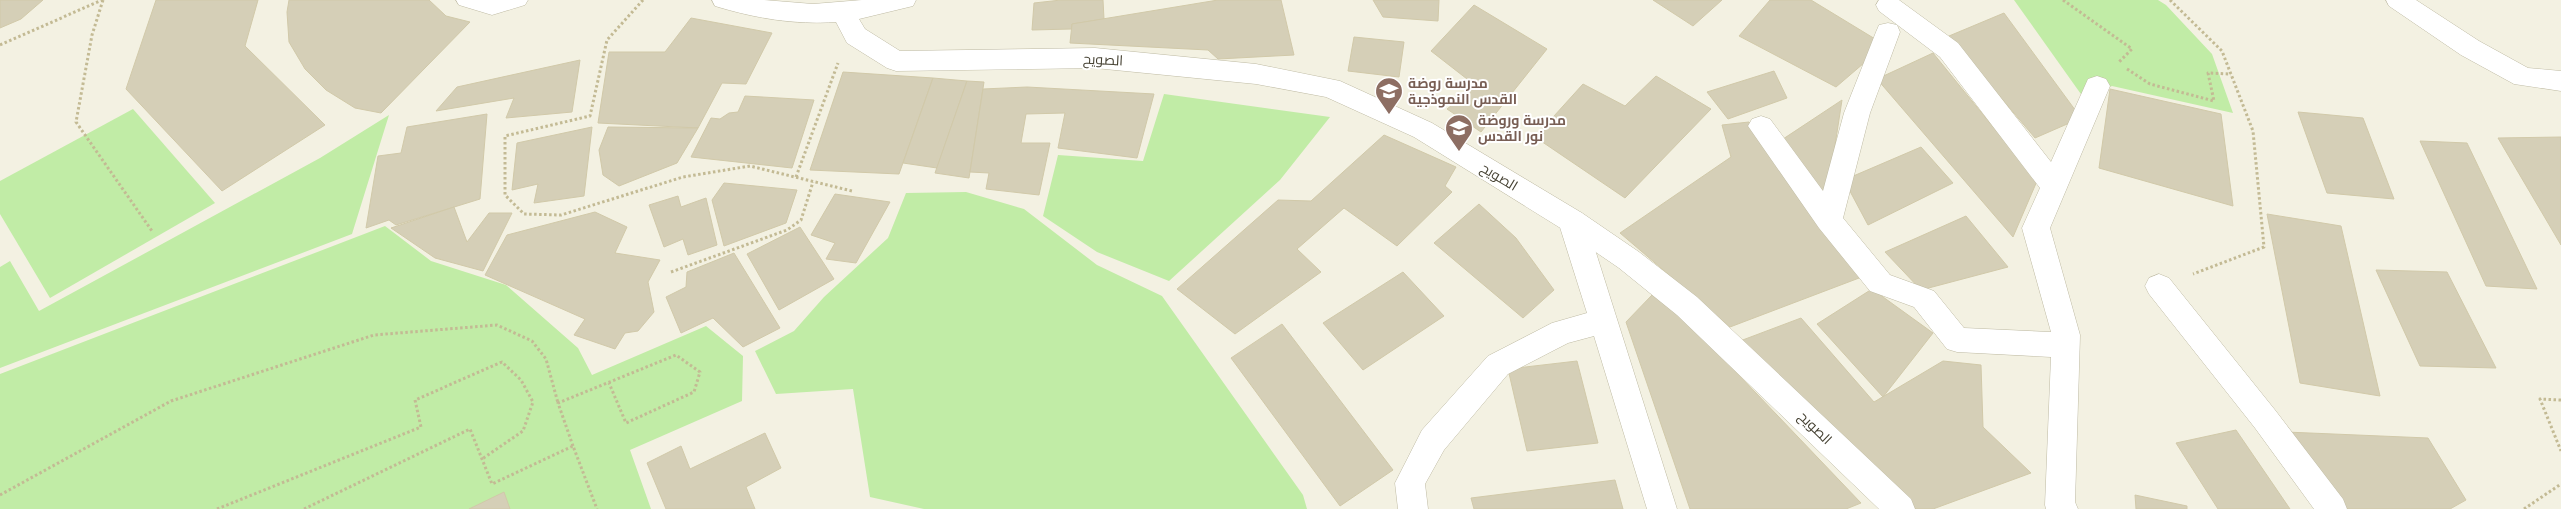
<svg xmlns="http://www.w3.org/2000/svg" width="2561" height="509" viewBox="0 0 2561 509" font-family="'Nunito Sans',Cairo,sans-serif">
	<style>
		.green { fill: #c1eca6 }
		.building { fill: #d5cfb7; stroke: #d1c9a9 }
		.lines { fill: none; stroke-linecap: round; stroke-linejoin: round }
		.service-casing { stroke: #bfbba4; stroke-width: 1 }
		.minor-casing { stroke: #bfbba4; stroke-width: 1 }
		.tertiary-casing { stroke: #bfbba4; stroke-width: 1 }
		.path { stroke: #c3ba94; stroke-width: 3; stroke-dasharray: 2.5 2.5; stroke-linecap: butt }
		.service { fill: #fff; fill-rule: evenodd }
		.minor { fill: #fff; fill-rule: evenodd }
		.tertiary { fill: #fff; fill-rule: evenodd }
		.labels { text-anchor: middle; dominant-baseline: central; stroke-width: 4; stroke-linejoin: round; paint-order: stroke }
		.street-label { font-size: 14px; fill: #454132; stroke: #fff }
		.education-label { font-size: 14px; font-weight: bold; fill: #785e54; stroke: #fff; text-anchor: start }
	</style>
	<rect width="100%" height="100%" fill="#f3f1e2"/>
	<g class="green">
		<path d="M2014,0H2158L2166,5L2212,54L2233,113L2112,86L2083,97Z"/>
		<path d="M1164,94L1330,117L1280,180L1169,281L1097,252L1043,216L1058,155L1143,161Z"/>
		<path d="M133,109L215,203L50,298L0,214V181Z"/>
		<path d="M389,115L352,234L0,368V267L10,261L39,311L320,158Z"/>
		<path d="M966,192L1024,209L1097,265L1162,296L1303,495L1307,509H924L870,497L853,389L776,394L755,351L794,331L824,297L888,238L906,193Z"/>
		<path d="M385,226L431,261L506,285L578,348L592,375L706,326L743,356L742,401L630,450L651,509H0V374Z"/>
	</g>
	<g class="building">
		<path d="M0,0H43L21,19L0,28Z"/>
		<path d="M156,0H258L245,46L325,125L222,191L126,89Z"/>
		<path d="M289,0H429L446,16L470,22L381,113L355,108L326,90L305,69L289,42L287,12Z"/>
		<path d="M1061,0H1103L1104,19L1072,24V29L1032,30L1034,3Z"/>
		<path d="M1218,0H1281L1294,55L1218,59L1208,50L1070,43L1072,24Z"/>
		<path d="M1373,0H1439L1438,21L1383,17Z"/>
		<path d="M1653,0H1722L1693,26Z"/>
		<path d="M1770,0H1811L1885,45L1836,87L1739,36Z"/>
		<path d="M1474,5L1547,49L1481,132L1447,109L1476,86L1431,51Z"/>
		<path d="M2004,13L2081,118L2035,138L1949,36Z"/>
		<path d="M691,18L772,33L746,84L722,83L698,128L598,123L609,52H665Z"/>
		<path d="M1354,37L1404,42L1399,77L1348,71Z"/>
		<path d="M1933,53L2037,181L2013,237L1877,79Z"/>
		<path d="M580,60L572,112L506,118L514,98L436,111L457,87Z"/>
		<path d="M1774,71L1787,98L1728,119L1707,92Z"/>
		<path d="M843,72L933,78L899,174L810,170Z"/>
		<path d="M1656,76L1711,109L1625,198L1535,137L1583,84L1625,106Z"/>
		<path d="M933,78L967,81L937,168L903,163Z"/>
		<path d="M967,81L984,82L969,178L935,173Z"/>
		<path d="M1027,87L1154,94L1137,158L1058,148L1065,113L1026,114L1021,143H1050L1039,195L986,189L989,173L970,172L983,89Z"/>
		<path d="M2110,89L2221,114L2233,206L2099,168Z"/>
		<path d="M745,96L814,100L792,168L691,157L711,118L720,119L729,113L738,112Z"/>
		<path d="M1842,100L1825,210L1777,143Z"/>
		<path d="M2298,112L2363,118L2394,199L2327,193Z"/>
		<path d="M487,114L480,199L396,225L389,220L366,228L378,156L401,153L407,127Z"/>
		<path d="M1749,122L1867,275L1730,327L1620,233L1731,157L1722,125Z"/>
		<path d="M592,127L584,196L534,203L538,184L512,190L517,143Z"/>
		<path d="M608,127L698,128L677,163L619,186L603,175L599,150Z"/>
		<path d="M1384,135L1456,167L1445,186L1452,192L1397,246L1344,208L1297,249L1321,272L1235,334L1177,289L1278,200L1311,201Z"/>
		<path d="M2561,137V245L2498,138Z"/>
		<path d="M2420,141L2467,143L2537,289L2486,286Z"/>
		<path d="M1921,147L1953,183L1868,225L1844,180Z"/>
		<path d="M724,183L797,190L786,223L724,246L712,200Z"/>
		<path d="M835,194L890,202L856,263L826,259L835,243L811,235Z"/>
		<path d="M678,196L681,207L706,198L717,245L688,255L683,239L664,247L649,205Z"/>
		<path d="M1479,204L1516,238L1554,290L1523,318L1434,243Z"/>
		<path d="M454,207L467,242L489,213H512L483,271L435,258L391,228Z"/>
		<path d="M595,212L627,227L615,253L660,260L648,282L654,312L638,331L625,333L615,349L574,335L585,319L485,275L507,235Z"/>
		<path d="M2267,214L2341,226L2380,396L2300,383Z"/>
		<path d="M1966,216L2008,267L1921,290L1885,252Z"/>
		<path d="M800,227L834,279L779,310L747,254Z"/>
		<path d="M734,253L780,328L743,347L713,318L681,333L666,297L686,287L687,272Z"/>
		<path d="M2376,270L2447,272L2496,368L2420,366Z"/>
		<path d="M1403,272L1444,316L1363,370L1323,323Z"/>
		<path d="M1872,289L1933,333L1883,397L1817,324Z"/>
		<path d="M1652,295L1693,327L1861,503L1846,509H1690L1626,322Z"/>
		<path d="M1801,318L1874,402L1943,361L1981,365L1983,427L2031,473L1933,509H1916L1740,341Z"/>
		<path d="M1282,324L1393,470L1340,506L1231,358Z"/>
		<path d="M1577,361L1598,443L1527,451L1508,369Z"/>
		<path d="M2236,430L2290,509H2218L2176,443Z"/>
		<path d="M2286,432L2428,438L2466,500L2450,509H2345Z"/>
		<path d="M765,433L781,468L746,487L755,509H666L647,463L681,446L690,469Z"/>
		<path d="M1615,480L1623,509H1474L1471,498Z"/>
		<path d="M504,492L510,509H469Z"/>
		<path d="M2135,495L2187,506V509H2136Z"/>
	</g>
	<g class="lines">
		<g class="service-casing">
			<path id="service" d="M456,0H528L525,5L492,15L459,5Z"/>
		</g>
		<g class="minor-casing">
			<g id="minor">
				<path d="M1879,0H1899L1958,43L2051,162L2088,79L2097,76L2106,79L2110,86L2050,228L2080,335L2075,502L2078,509H2046L2045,505L2051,357L1957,352L1947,349L1914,307L1870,291L1819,228L1748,126L1752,119L1761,116L1770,119L1823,191L1844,113L1876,32L1879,25L1888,23L1897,25L1900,32L1870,113L1843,218L1890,275L1934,291L1964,328L2051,332L2022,228L2040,188L1940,57L1879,11L1876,5Z"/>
				<path d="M1572,210L1582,213L1586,221L1677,509H1647L1594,336L1568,343L1508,374L1444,450L1425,484L1428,509H1398L1395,483L1422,430L1488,356L1552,323L1587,313L1558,221L1562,213Z"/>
				<path d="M2159,274L2169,278L2275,410L2343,499L2347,509H2314L2255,428L2149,294L2145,286L2149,278Z"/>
			</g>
		</g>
		<g class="tertiary-casing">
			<g id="tertiary">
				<path d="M712,0H764L813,4L862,0H916L913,6L859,19L865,29L900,51L1095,48L1256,64L1340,81L1432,123L1582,213L1639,252L1697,297L1911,499L1915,509H1879L1677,315L1619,268L1562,229L1414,137L1326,97L1256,84L1095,68L896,71L887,68L847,43L836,22C795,25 754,18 715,6Z"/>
				<path d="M2386,0H2416L2479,41L2528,68L2561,71V91L2514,84L2461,55L2389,6Z"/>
			</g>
		</g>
		<g class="path">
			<path d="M103,0L92,35L76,122L152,231"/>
			<path d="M643,0L607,40L590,116L505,136V195L524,214L561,215L683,177L750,166L852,191"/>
			<path d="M2063,0L2132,49L2118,63"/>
			<path d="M2170,0L2222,51L2253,131L2264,247L2193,274"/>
			<path d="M0,45L102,0"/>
			<path d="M2127,69L2150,84L2214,101L2208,73L2231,74"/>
			<path d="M796,177L838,63"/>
			<path d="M671,272L787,230L801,220L813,182"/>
			<path d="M2561,400L2540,399L2561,451"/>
			<path d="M573,446L558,403L676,355L700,372L694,392L626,423L609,383"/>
			<path d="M0,495L171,401L374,335L497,325L532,341L546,359L558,403"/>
			<path d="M217,509L421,427L415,400L502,362L521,380L533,402L523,431L482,459"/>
			<path d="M304,509L470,429L492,484L573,446L597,509"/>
			<path d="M2524,509L2561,484"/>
		</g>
		<use href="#service" class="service"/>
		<use href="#minor" class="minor"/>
		<use href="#tertiary" class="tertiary"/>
	</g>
	<defs>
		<g id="school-pin" transform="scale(1.4375)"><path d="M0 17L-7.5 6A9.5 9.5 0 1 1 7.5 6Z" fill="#8d6e63" stroke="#fff"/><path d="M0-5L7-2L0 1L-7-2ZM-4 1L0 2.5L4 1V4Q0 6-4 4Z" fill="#fff"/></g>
	</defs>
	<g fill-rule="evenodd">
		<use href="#school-pin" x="1389" y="91"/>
		<use href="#school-pin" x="1459" y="128"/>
	</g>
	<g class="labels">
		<g class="street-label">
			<text transform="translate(1103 60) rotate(3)">الصويح</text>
			<text transform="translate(1499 177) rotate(31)">الصويح</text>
			<text transform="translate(1815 428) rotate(44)">الصويح</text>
		</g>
		<g class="education-label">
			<text x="1408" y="83">مدرسة روضة<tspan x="1408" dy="16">القدس النموذجية</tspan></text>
			<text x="1478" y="120">مدرسة وروضة<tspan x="1478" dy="16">نور القدس</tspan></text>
		</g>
	</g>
</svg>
